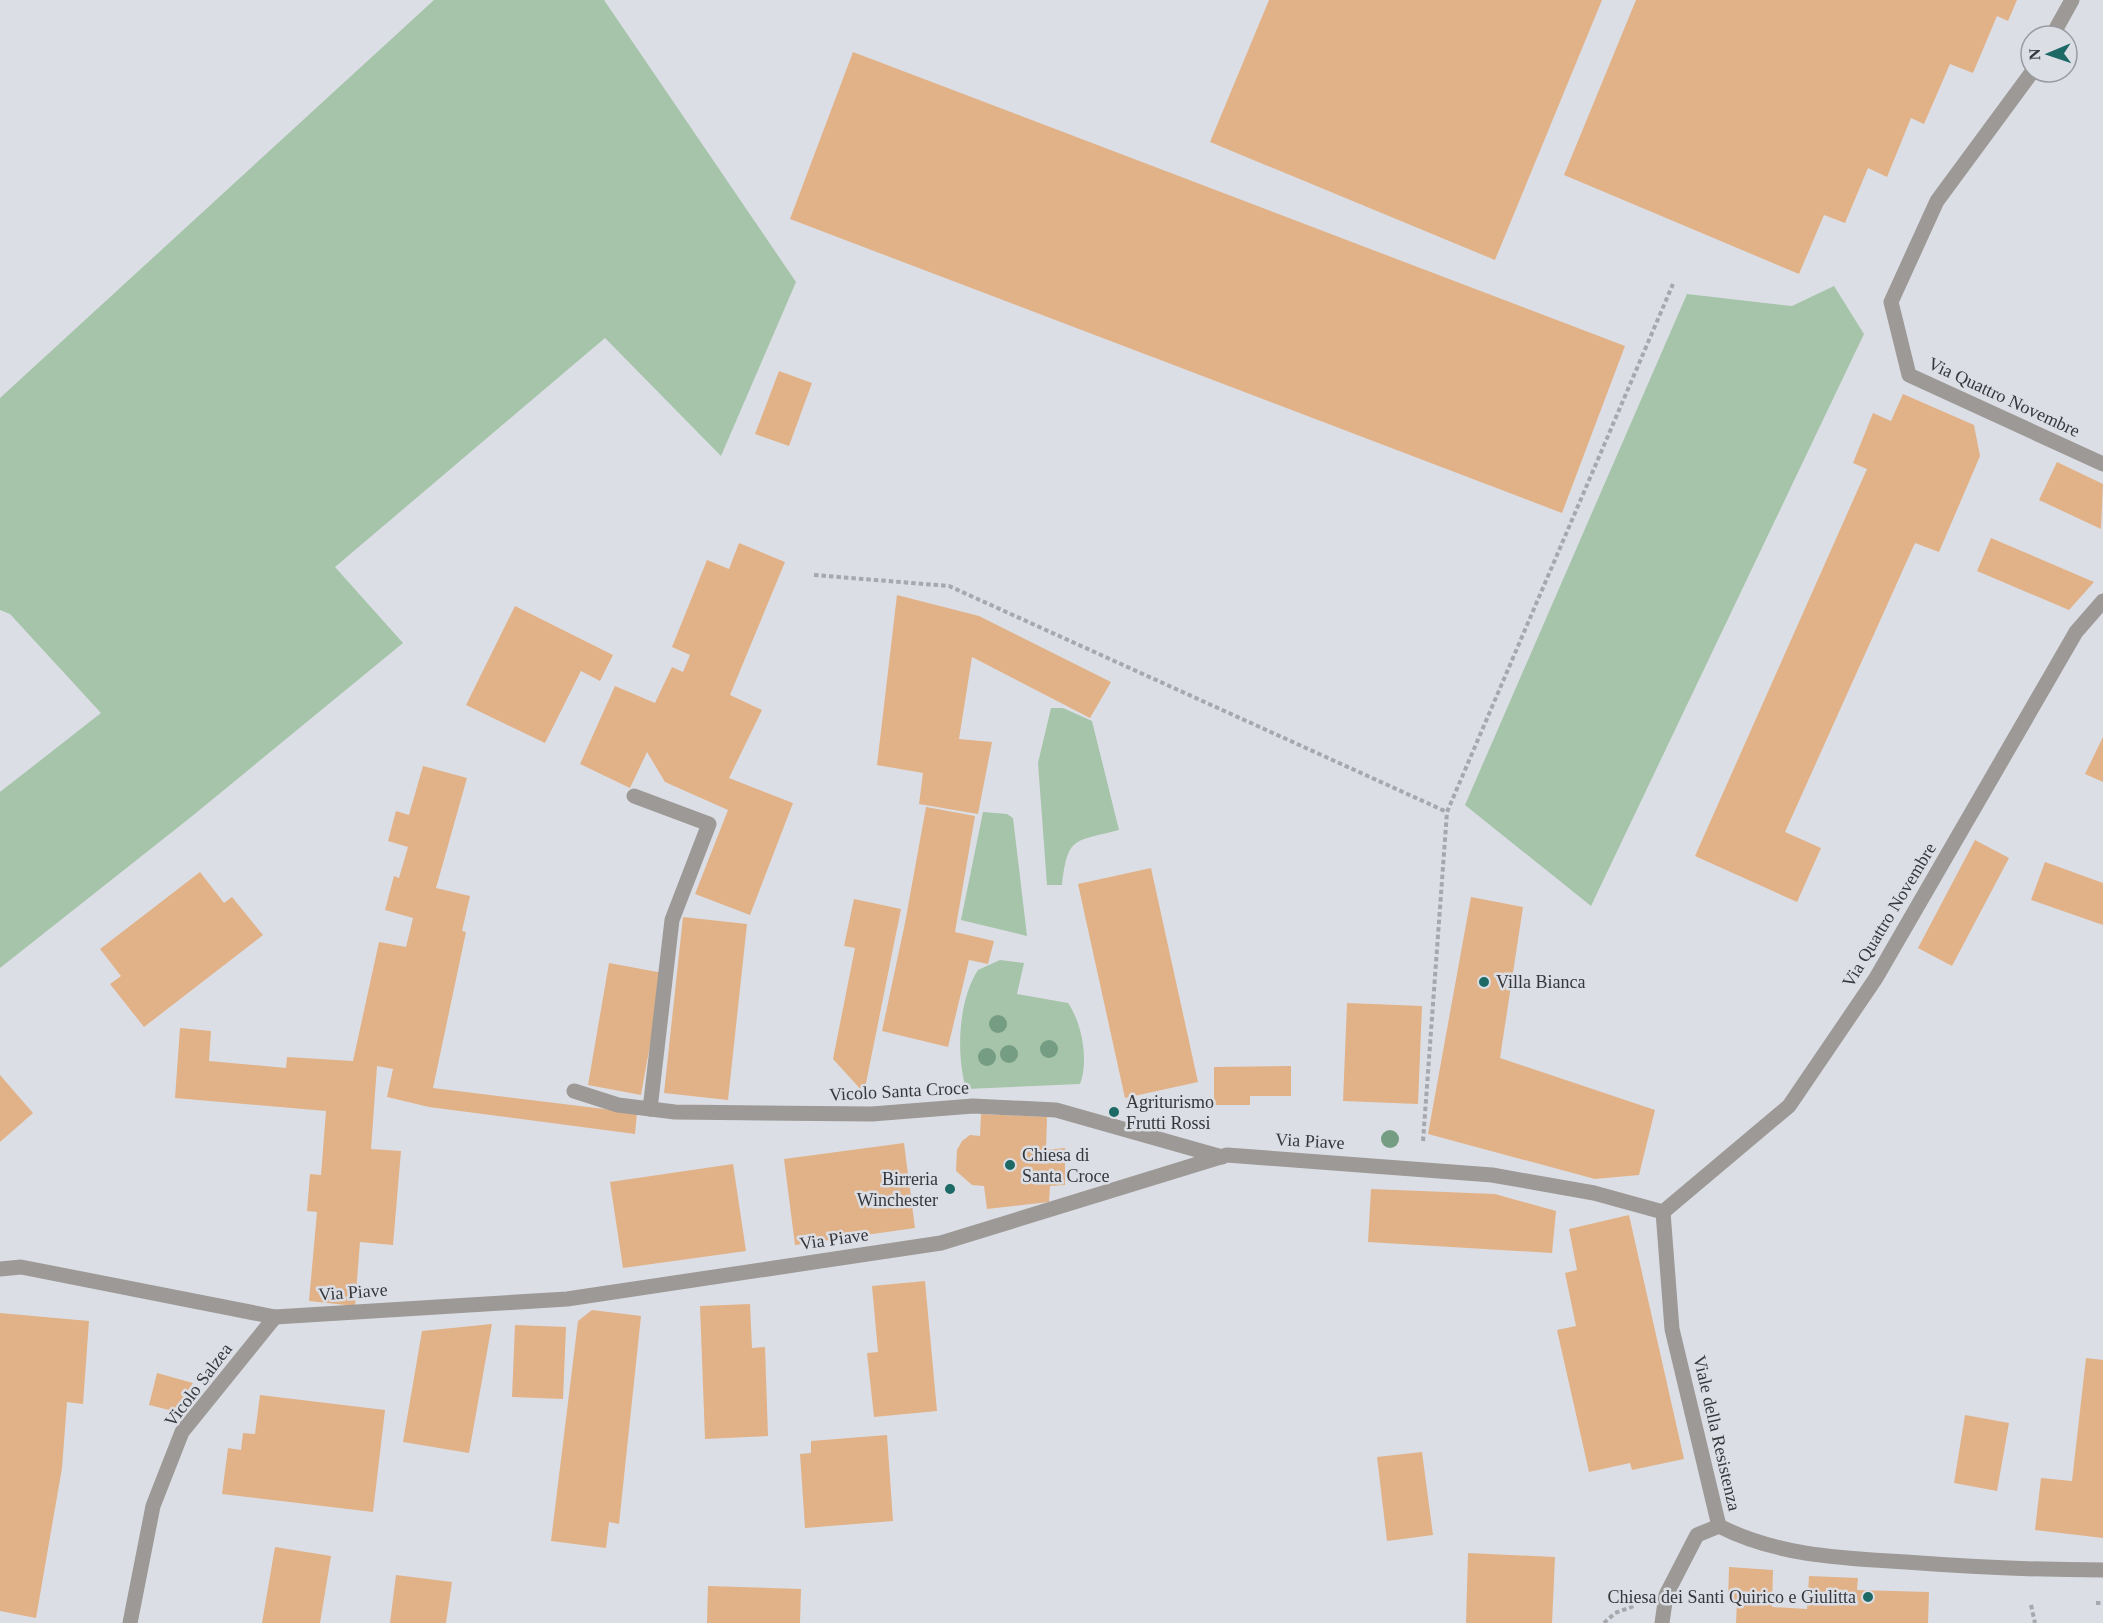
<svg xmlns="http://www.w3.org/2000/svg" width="2103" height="1623" viewBox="0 0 2103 1623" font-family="Georgia,serif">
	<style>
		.green { fill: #a5c4a9 }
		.building { fill: #e1b288 }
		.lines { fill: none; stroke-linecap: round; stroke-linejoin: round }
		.path { stroke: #a6a8ae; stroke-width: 4; stroke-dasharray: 4.5 3; stroke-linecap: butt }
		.lane { stroke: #9c9996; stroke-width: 15 }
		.street { stroke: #9c9996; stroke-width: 15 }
		.tree { fill: #759d83 }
		.poi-dot { fill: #1c6966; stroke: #dcdee5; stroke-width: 2 }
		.labels { text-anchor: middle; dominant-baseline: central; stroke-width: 5; stroke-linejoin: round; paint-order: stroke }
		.street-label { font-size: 18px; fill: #36373a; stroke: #dcdee5 }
		.poi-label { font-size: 18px; fill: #36373a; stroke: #dcdee5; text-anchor: start }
	</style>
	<rect width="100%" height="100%" fill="#dcdee5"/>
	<g class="green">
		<path d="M434,0H604L796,282L721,456L605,338L335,567L403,643L191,817L0,968V792L101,713L10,614L0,610V398Z"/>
		<path d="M1834,286L1864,334L1591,906L1465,805L1687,294L1792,306Z"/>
		<path d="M1051,708H1063L1092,721L1119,830C1073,842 1068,836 1062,885H1047L1038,763Z"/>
		<path d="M983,812L1007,814L1013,818L1027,936L961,920Z"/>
		<path d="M1000,960L1024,963L1017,994L1068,1003C1082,1023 1089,1061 1080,1084L966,1089C956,1054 958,1001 978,970Z"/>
	</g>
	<g class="building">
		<path d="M1269,0H1602L1495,260L1210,142Z"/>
		<path d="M1636,0H2017L2008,21L1997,16L1973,73L1950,64L1924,124L1911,118L1887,177L1868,168L1845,223L1824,215L1799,274L1564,175Z"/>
		<path d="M853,52L1625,346L1562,513L790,219Z"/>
		<path d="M779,371L812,383L789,446L755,434Z"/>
		<path d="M1903,394L1974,425L1980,456L1939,552L1915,543L1785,832L1821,848L1797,902L1695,856L1867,469L1853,463L1873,413L1891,421Z"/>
		<path d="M2057,462L2103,484L2101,529L2039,500Z"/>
		<path d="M1991,538L2094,582L2069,610L1977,571Z"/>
		<path d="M739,543L785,562L730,695L762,710L729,778L793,803L750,915L695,894L728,810L665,782L647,752L630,788L580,764L615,686L655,703L672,667L683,672L690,655L672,647L707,560L729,569Z"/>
		<path d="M897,595L979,616L1111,682L1090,718L972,657L959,739L992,742L978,814L919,804L923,773L877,765Z"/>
		<path d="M515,606L613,655L600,681L581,671L545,743L466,705Z"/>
		<path d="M2103,737V782L2085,774Z"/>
		<path d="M423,766L467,778L436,888L470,896L462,931L466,932L433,1088L637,1113L635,1134L429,1107L387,1097L393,1069L377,1066L371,1149L401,1151L393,1245L360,1242L355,1306L309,1301L317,1212L307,1211L310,1174L321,1175L326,1111L175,1098L180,1028L211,1031L209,1061L286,1068L287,1057L353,1061L379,942L406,947L413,918L385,910L394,876L399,878L408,847L388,841L396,811L409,815Z"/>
		<path d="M926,807L975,816L955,932L994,941L988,964L969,960L948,1047L882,1031L905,923Z"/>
		<path d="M1975,840L2009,858L1952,966L1918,948Z"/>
		<path d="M2045,862L2103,883V925L2031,900Z"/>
		<path d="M1151,868L1198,1082L1125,1098L1078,884Z"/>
		<path d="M200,872L224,903L232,897L263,935L144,1027L110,984L121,976L100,949Z"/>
		<path d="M1471,897L1523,907L1500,1058L1655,1110L1639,1175L1595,1179L1428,1134Z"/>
		<path d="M854,899L901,909L864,1093L833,1059L855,948L844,946Z"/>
		<path d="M683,917L747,924L728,1100L664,1093Z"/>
		<path d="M609,963L663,973L641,1095L588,1085Z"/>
		<path d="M1347,1003L1422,1006L1418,1104L1343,1101Z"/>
		<path d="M1291,1066V1096H1250V1105H1214V1067Z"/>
		<path d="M0,1075L33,1113L0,1142Z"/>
		<path d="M981,1114L1047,1117L1046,1150L1065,1148V1185L1050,1186L1049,1202L987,1209L984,1186L972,1185L956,1171L957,1150L962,1141L970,1135L980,1136Z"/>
		<path d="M904,1143L915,1228L795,1245L784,1159Z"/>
		<path d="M733,1164L746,1251L623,1268L610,1182Z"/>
		<path d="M1371,1189L1495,1194L1556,1211L1552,1253L1368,1242Z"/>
		<path d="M1629,1215L1684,1459L1632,1470L1630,1463L1589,1472L1557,1330L1576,1326L1565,1273L1577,1270L1569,1229Z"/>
		<path d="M925,1281L937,1411L874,1417L867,1353L878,1352L872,1286Z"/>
		<path d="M750,1304L752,1348L765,1347L768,1436L705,1439L700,1306Z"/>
		<path d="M592,1310L641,1316L619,1524L609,1522L606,1548L551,1541L578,1321Z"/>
		<path d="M0,1313L89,1321L83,1404L67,1402L62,1468L36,1618L0,1611Z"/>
		<path d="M492,1324L469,1453L403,1442L422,1331Z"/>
		<path d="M515,1325L566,1327L563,1399L512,1397Z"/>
		<path d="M2086,1358L2103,1360V1538L2035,1530L2041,1478L2072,1481Z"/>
		<path d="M157,1373L193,1383L173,1411L149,1405Z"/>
		<path d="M260,1395L385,1410L373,1512L222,1494L228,1448L241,1450L243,1433L255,1434Z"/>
		<path d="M1965,1415L2009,1423L1997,1491L1954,1483Z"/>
		<path d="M887,1435L893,1521L805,1528L800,1454L811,1453V1441Z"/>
		<path d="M1422,1452L1433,1535L1387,1541L1377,1457Z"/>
		<path d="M275,1547L331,1556L320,1623H262Z"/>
		<path d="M1468,1553L1555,1557L1552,1623H1466Z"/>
		<path d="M1729,1567L1773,1570L1772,1607L1807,1609L1809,1576L1858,1578L1857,1590L1929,1592L1928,1623H1736L1737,1602L1728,1601Z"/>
		<path d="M396,1575L452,1582L446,1623H390Z"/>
		<path d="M708,1586L801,1589L800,1623H707Z"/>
	</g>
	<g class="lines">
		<g class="path">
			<path d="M814,575L949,586L1447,812"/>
			<path d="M1423,1141L1447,812L1673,284"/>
			<path d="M2096,1603H2103"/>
			<path d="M2031,1605L2035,1623"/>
			<path d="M1604,1623L1615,1613L1634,1606"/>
		</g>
		<path class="lane" d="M634,796L709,824L672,920L650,1109"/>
		<g class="street">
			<path d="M2052,36L2072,0"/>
			<path d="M2032,72L1937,201L1891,302L1909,375L2103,464"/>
			<path d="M574,1091L618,1105L675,1112L872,1114L973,1106L1056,1110L1222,1157"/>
			<path d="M1663,1212L1789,1106L1876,978L2076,632L2103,601"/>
			<path d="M1663,1212L1672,1329L1719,1526"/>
			<path d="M0,1269L21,1267L275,1317L567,1299L941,1243L1227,1155L1492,1175L1594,1193L1663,1212"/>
			<path d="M1719,1526C1778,1556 1841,1558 1906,1562C1972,1567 2037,1570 2103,1570"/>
			<path d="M130,1623L153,1506L182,1432L275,1317"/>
			<path d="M1662,1623L1666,1595L1697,1535L1719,1526"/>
		</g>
	</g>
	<g class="tree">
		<circle cx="998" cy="1024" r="9"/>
		<circle cx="1049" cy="1049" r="9"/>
		<circle cx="1009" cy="1054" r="9"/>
		<circle cx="987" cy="1057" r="9"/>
		<circle cx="1390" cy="1139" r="9"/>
	</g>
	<g class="poi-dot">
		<circle cx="1484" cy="982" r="6"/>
		<circle cx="1114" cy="1112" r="6"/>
		<circle cx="1010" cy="1165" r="6"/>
		<circle cx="950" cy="1189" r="6"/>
		<circle cx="1868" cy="1597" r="6"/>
	</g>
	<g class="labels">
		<g class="street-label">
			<text transform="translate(2004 397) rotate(25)">Via Quattro Novembre</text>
			<text transform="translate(1889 915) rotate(-59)">Via Quattro Novembre</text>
			<text transform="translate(899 1091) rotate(-3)">Vicolo Santa Croce</text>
			<text transform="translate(1310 1141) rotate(3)">Via Piave</text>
			<text transform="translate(834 1239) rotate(-8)">Via Piave</text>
			<text transform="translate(353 1292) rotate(-4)">Via Piave</text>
			<text transform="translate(198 1385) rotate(-53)">Vicolo Salzea</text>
			<text transform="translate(1717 1433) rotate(77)">Viale della Resistenza</text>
		</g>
		<g class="poi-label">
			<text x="1496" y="982">Villa Bianca</text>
			<text x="1126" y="1102">Agriturismo<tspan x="1126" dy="21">Frutti Rossi</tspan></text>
			<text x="1022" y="1155">Chiesa di<tspan x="1022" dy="21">Santa Croce</tspan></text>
			<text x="938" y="1179" text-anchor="end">Birreria<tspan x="938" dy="21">Winchester</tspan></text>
			<text x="1856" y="1597" text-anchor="end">Chiesa dei Santi Quirico e Giulitta</text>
		</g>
	</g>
	<g transform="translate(2049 54) rotate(268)"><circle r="28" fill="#dcdee5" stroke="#9a9ba1" stroke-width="1.5"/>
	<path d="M0-4.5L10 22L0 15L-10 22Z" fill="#1c6966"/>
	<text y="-9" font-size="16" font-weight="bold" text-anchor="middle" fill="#36373a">N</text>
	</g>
</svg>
